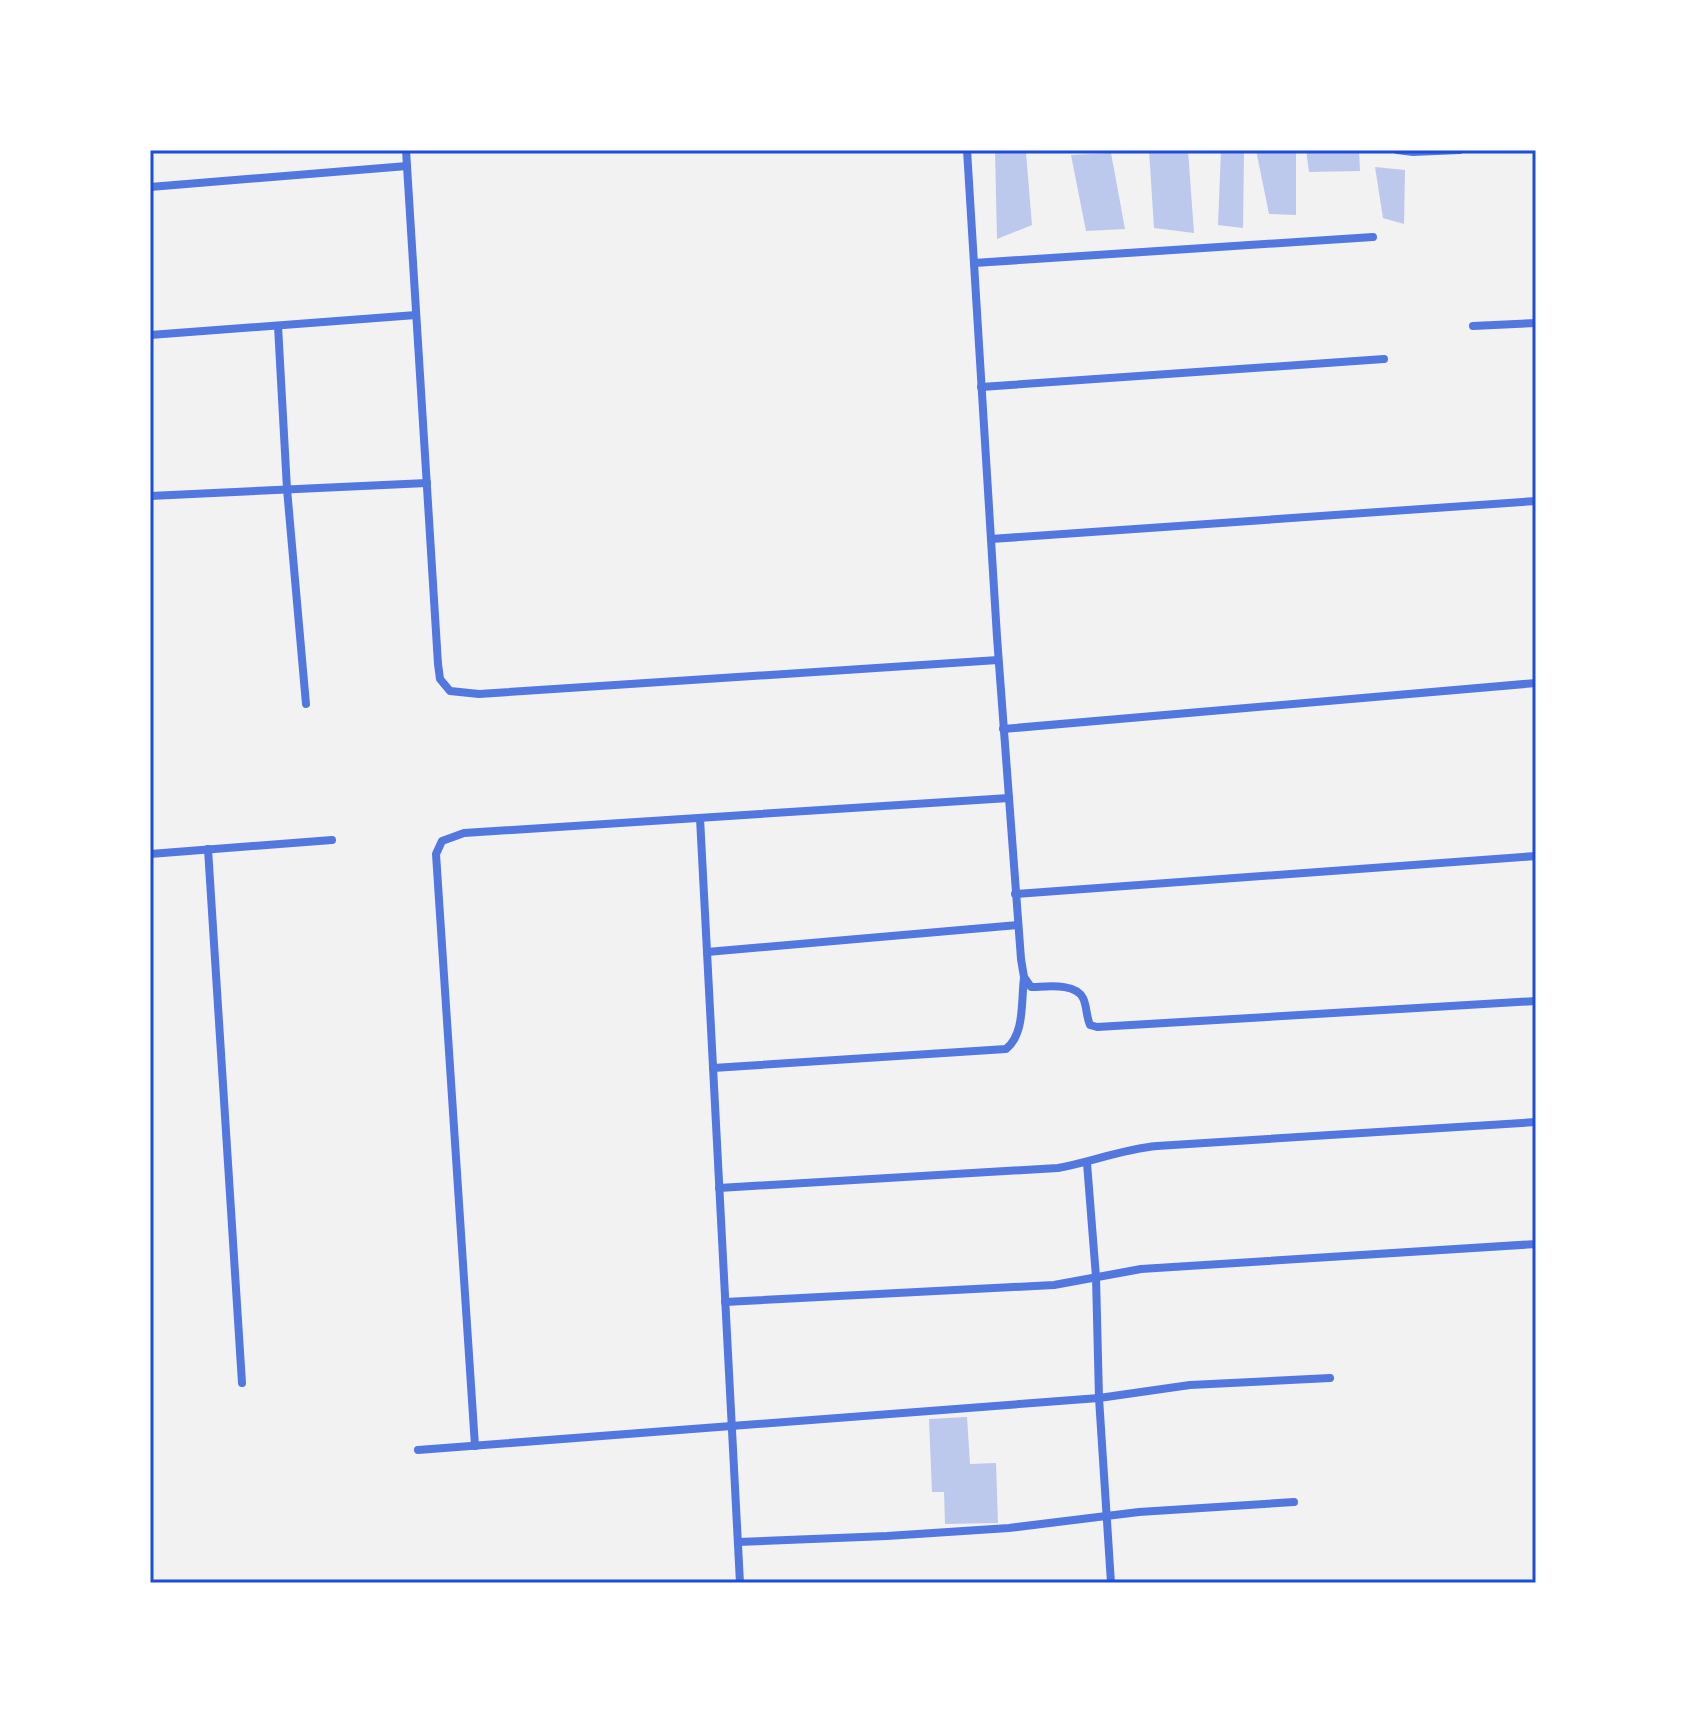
<svg xmlns="http://www.w3.org/2000/svg" width="1686" height="1733" viewBox="0 0 1686 1733" font-family="'Crimson Pro',serif">
	<style>
		.building { fill: #bdc9ec }
		.lines { fill: none; stroke-linecap: round; stroke-linejoin: round }
		.minor { stroke: #5277de; stroke-width: 8 }
		.neatline { fill: none; stroke: #1d4ed8; stroke-width: 3 }
	</style>
	<rect width="100%" height="100%" fill="#f2f2f2"/>
	<g class="building">
		<path d="M995,150L1026,153L1032,225L997,239Z"/>
		<path d="M1149,150H1188L1194,233L1154,228Z"/>
		<path d="M1221,150H1244L1243,228L1218,225Z"/>
		<path d="M1256,150H1296V215L1269,214Z"/>
		<path d="M1306,150H1359L1360,171L1309,172Z"/>
		<path d="M1111,153L1125,229L1086,231L1071,155Z"/>
		<path d="M1375,167L1405,170L1404,224L1383,218Z"/>
		<path d="M967,1417L970,1464L996,1463L998,1523L945,1524L944,1492H932L929,1419Z"/>
	</g>
	<g class="lines">
		<g class="minor">
			<path d="M406,150L438,664L440,679L450,691L479,694L998,660"/>
			<path d="M967,150L997,637L1021,959L1024,977L1031,987C1045,987 1075,982 1083,998C1087,1006 1086,1016 1090,1025L1097,1027L1536,1001"/>
			<path d="M1397,150L1413,152L1460,150"/>
			<path d="M150,187L407,166"/>
			<path d="M974,263L1373,237"/>
			<path d="M278,326L287,489L306,704"/>
			<path d="M1473,326L1536,323"/>
			<path d="M150,335L416,315"/>
			<path d="M981,387L1384,359"/>
			<path d="M150,496L427,483"/>
			<path d="M991,539L1536,501"/>
			<path d="M1003,729L1536,683"/>
			<path d="M700,818L740,1583"/>
			<path d="M208,849L242,1383"/>
			<path d="M150,854L332,840"/>
			<path d="M1015,894L1536,856"/>
			<path d="M707,952L1018,925"/>
			<path d="M713,1068L1006,1049C1025,1034 1021,1001 1024,978"/>
			<path d="M1087,1163L1096,1277L1099,1398L1111,1583"/>
			<path d="M719,1188L1058,1168C1091,1162 1123,1149 1157,1146L1536,1122"/>
			<path d="M725,1302L1054,1285L1141,1269L1536,1244"/>
			<path d="M475,1446L436,854L442,841L464,833L1009,798"/>
			<path d="M418,1450L1099,1398L1190,1385L1330,1378"/>
			<path d="M738,1542L887,1536L1009,1528L1139,1512L1294,1502"/>
		</g>
	</g>
	<rect width="1686" height="1733" fill="none" stroke="#ffffff" stroke-width="304"/>
	<rect x="152" y="152" width="1382" height="1429" class="neatline"/>
</svg>
